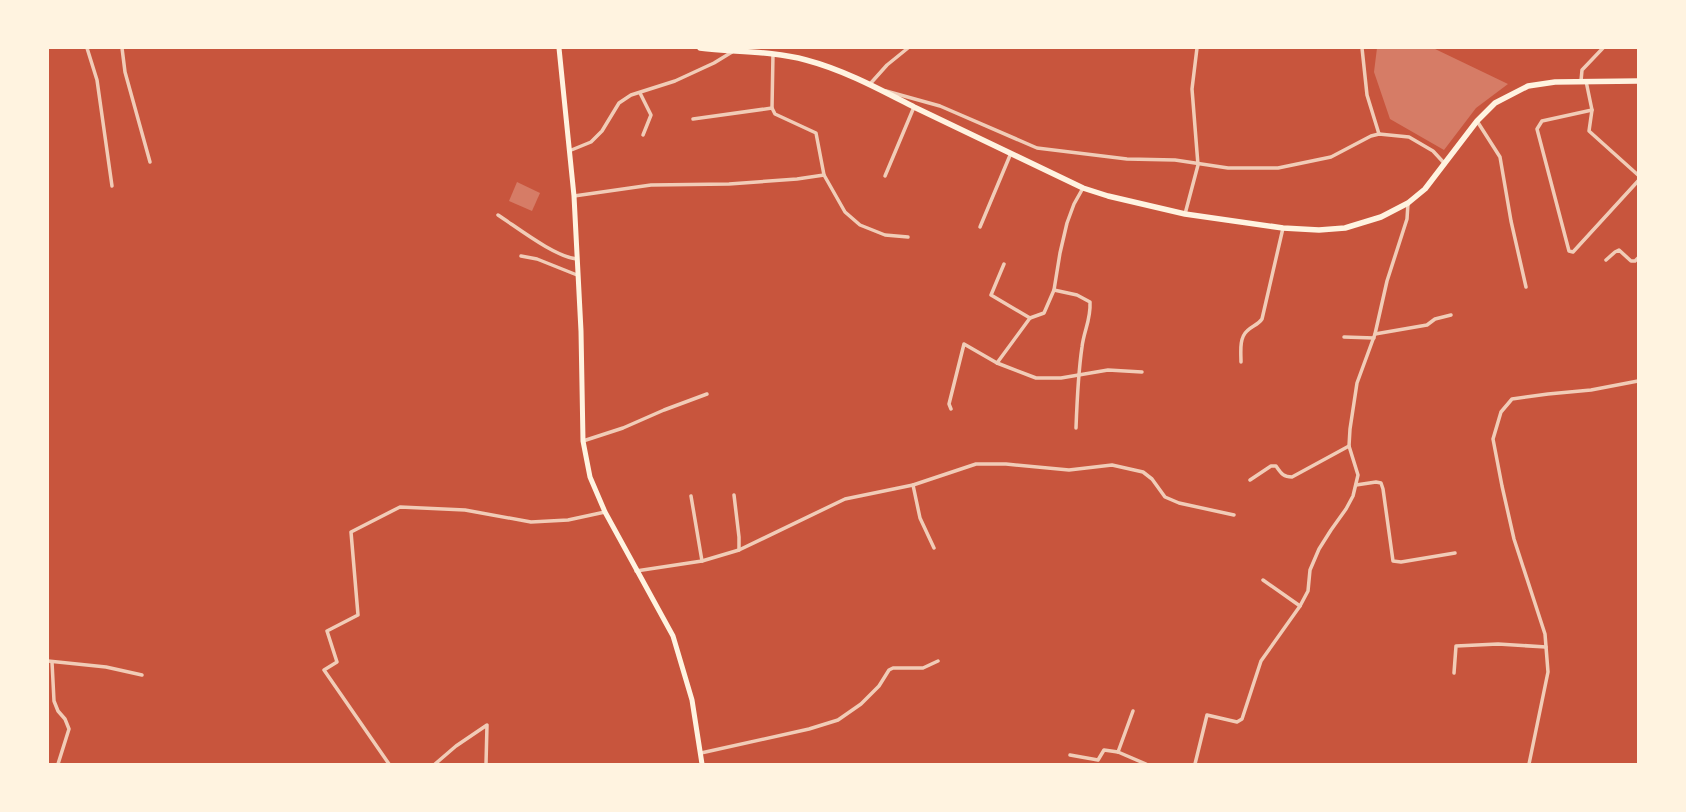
<svg xmlns="http://www.w3.org/2000/svg" width="1686" height="812" viewBox="0 0 1686 812" font-family="Rubik,sans-serif">
	<style>
		.building { fill: #d67c66 }
		.lines { fill: none; stroke-linecap: round; stroke-linejoin: round }
		.minor { stroke: #f1ccb7; stroke-width: 3.5 }
		.primary { stroke: #fff3e0; stroke-width: 5 }
		.trunk { stroke: #fff3e0; stroke-width: 5.5 }
	</style>
	<rect width="100%" height="100%" fill="#c8553d"/>
	<g class="building">
		<path d="M1377,48H1433L1508,84L1476,108L1444,150L1390,119L1374,72Z"/>
		<path d="M517,182L540,193L532,211L509,201Z"/>
	</g>
	<g class="lines">
		<g class="minor">
			<path d="M87,48L97,80L112,186"/>
			<path d="M122,48L125,72L150,162"/>
			<path d="M1362,48L1367,95L1379,134"/>
			<path d="M773,54L772,108L775,114L816,133L824,175L845,212L860,225L885,235L908,237"/>
			<path d="M1581,81L1582,70L1603,48"/>
			<path d="M1586,81L1592,110L1589,131L1638,175"/>
			<path d="M870,84L887,65L908,48"/>
			<path d="M886,91L940,106L1037,148L1127,159L1175,160L1228,168H1278L1331,157L1371,136L1379,134L1409,137L1433,151L1445,164"/>
			<path d="M640,93L651,115L643,135"/>
			<path d="M1592,110L1542,121L1537,129L1569,251L1573,252L1638,181"/>
			<path d="M693,119L772,108"/>
			<path d="M1477,121L1500,157L1511,221L1526,287"/>
			<path d="M569,151L591,142L602,131L619,103L631,95L675,81L714,63L732,52"/>
			<path d="M885,176L914,107"/>
			<path d="M574,196L651,185L729,184L797,179L824,175"/>
			<path d="M1185,214L1198,165L1192,89L1197,48"/>
			<path d="M498,215C518,228 555,257 577,259"/>
			<path d="M980,227L1011,153"/>
			<path d="M521,256L537,259L577,275"/>
			<path d="M1606,260L1615,252L1619,250L1631,261H1635L1638,258"/>
			<path d="M1004,264L991,295L1030,318L1044,313L1054,290L1060,253L1067,223L1074,204L1083,188"/>
			<path d="M1054,290L1077,295L1090,302C1091,320 1084,330 1082,347C1078,374 1077,401 1076,428"/>
			<path d="M1375,334L1427,325L1435,319L1451,315"/>
			<path d="M1344,337L1374,338"/>
			<path d="M1241,362C1241,353 1239,338 1247,331C1252,326 1258,325 1262,319L1283,228"/>
			<path d="M997,363L1036,378H1061L1108,370L1142,372"/>
			<path d="M951,409L949,404L964,344L997,363L1030,318"/>
			<path d="M583,441L623,428L664,410L707,394"/>
			<path d="M1250,480L1271,466H1276C1281,473 1283,477 1292,477L1349,446"/>
			<path d="M913,485L920,518L934,548"/>
			<path d="M1356,485L1376,482L1381,483L1383,489L1393,561L1401,562L1455,553"/>
			<path d="M734,495L739,537V550"/>
			<path d="M691,496L702,561"/>
			<path d="M636,571L702,561L739,550L845,499L913,485L976,464H1006L1069,470L1112,465L1143,472L1152,479L1165,497L1179,503L1234,515"/>
			<path d="M1263,580L1300,606"/>
			<path d="M48,661L106,667L142,675"/>
			<path d="M52,662L54,701L58,711L65,719L69,729L58,764"/>
			<path d="M1454,673L1456,646L1498,644L1546,647"/>
			<path d="M1118,752L1133,711"/>
			<path d="M701,753L809,729L838,720L861,704L879,686L889,670L893,668H923L938,661"/>
			<path d="M1070,755L1098,760L1104,750L1118,752L1146,764"/>
			<path d="M389,764L324,670L337,662L327,631L358,615L351,532L400,507L465,510L531,522L568,520L605,512"/>
			<path d="M435,764L456,746L487,725L486,764"/>
			<path d="M1195,764L1207,715L1237,722L1242,719L1261,661L1300,606L1308,591L1310,570L1319,549L1331,530L1346,509L1353,496L1358,475L1349,446L1350,429L1357,383L1375,334L1387,281L1407,219L1408,203"/>
			<path d="M1529,764L1548,672L1545,634L1514,539L1502,486L1493,439L1501,412L1512,399L1548,394L1591,390L1638,381"/>
		</g>
		<path class="primary" d="M559,48L574,196L581,331L583,441L590,477L605,512L673,636L692,700L702,764"/>
		<path class="trunk" d="M700,48C734,52 773,51 806,60C844,70 879,89 914,107C970,134 1027,161 1083,188L1108,196L1185,214L1283,228L1319,230L1345,228L1381,217L1408,203L1425,189L1477,121L1495,103L1528,86L1555,82L1638,81"/>
	</g>
	<rect width="1686" height="812" fill="none" stroke="#fff3e0" stroke-width="98"/>
</svg>
